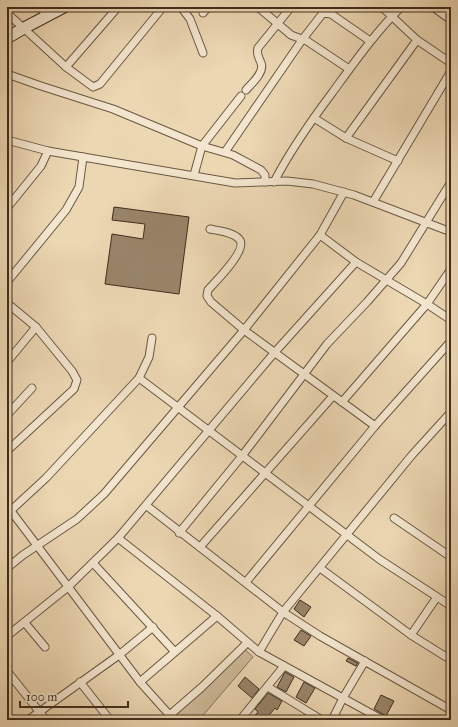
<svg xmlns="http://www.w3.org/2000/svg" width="458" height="727" viewBox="0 0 458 727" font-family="'IM FELL Great Primer',serif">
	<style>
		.green { fill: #cfba9a; stroke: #87745c }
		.building { fill: #99856b; stroke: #3f2d1d }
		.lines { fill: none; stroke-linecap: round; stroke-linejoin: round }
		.street-casing { stroke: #6a5842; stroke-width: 9 }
		.secondary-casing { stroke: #3f2d1d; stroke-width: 13 }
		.street { stroke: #f3e5ce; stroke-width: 7 }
		.secondary { stroke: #f3e5ce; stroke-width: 11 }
	</style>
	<rect width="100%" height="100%" fill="#ecd7b3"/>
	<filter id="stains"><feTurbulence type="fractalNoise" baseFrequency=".005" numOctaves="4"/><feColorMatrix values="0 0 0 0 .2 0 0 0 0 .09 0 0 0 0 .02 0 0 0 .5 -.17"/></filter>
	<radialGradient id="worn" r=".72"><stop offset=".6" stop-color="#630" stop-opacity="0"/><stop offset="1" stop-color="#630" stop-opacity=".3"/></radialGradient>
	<path class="green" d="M243,648L253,657L199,720H178L173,715Z"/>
	<g class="building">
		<path d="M114,207L189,217L179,294L105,284L112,234L143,239L145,224L112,220Z"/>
		<path d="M300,600L311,607L304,617L294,609Z"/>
		<path d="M301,630L311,636L304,646L294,640Z"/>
		<path d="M348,658L358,663L356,666L346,661Z"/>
		<path d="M285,672L294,677L286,692L277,687Z"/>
		<path d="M245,677L259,689L252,698L238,686Z"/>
		<path d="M304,682L315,688L306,703L296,697Z"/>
		<path d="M268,693L282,701L277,710L275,708L265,720H251L258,712L255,709Z"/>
		<path d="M381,695L394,701L386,716L374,709Z"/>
	</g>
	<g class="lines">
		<g class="street-casing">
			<g id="street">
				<path d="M39,7L48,15"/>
				<path d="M181,7L190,19L203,53"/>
				<path d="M258,7L291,35L307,41L349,69"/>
				<path d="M382,7L417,40L451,63"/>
				<path d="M433,7L451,20"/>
				<path d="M7,13L66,67L93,87L100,84L163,7"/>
				<path d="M203,13L208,7"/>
				<path d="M66,67L118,7"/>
				<path d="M7,74L41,86L113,109L202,146L233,155L261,170L265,175V182"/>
				<path d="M246,90C252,83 265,72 261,63C259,57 256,55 258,48L291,7"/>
				<path d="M314,118L346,138L398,161"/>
				<path d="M346,138L417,40"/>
				<path d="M7,140L48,151L235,183L287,181L313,184L354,195L451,232"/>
				<path d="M225,152L302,40L323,13L331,14L370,41"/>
				<path d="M194,175L202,146L241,96"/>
				<path d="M274,182C290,151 311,121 332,93C354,63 375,33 401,7"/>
				<path d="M373,202L451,71"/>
				<path d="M7,208L41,166L48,151"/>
				<path d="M210,229C219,231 233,232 239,239C249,249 215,282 208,290L207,296L211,302L244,330L375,426"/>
				<path d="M356,262L427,304L451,320"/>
				<path d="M7,282L66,210L79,187L83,157"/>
				<path d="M7,303L36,327L72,371L77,380L74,389L7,451"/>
				<path d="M7,362L36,327"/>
				<path d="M139,378L379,559L451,606"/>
				<path d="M342,402L427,304L451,269"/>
				<path d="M7,415L32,388"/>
				<path d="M147,506L283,612L320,636L451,710"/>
				<path d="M11,511L140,682L174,720"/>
				<path d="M7,514L46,478L139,378L149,357L152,338"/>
				<path d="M394,518L451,557"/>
				<path d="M179,533L242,456L327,344L367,302L401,263L451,182"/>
				<path d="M118,538L217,616L259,652L383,720"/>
				<path d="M200,547L333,396"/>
				<path d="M93,563L175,652"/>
				<path d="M7,568L23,555L77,519L104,494L244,330L320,235L344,192"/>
				<path d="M320,568L411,635L451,660"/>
				<path d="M246,582L375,426L451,341"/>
				<path d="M25,623L45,647"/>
				<path d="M411,635L437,597"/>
				<path d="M7,636L68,587L118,538L275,352L356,262L320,235"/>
				<path d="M259,652L283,612L412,455L451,412"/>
				<path d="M7,671L46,720"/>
				<path d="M80,682L110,720"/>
				<path d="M140,682L217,616"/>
				<path d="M268,687L322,720"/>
				<path d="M28,720L119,655L153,627"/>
				<path d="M164,720L202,687L247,643"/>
				<path d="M240,720L284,666"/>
				<path d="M332,720L343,698L365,661"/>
			</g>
		</g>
		<g class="secondary-casing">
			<path id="secondary" d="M7,38L24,28L64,7"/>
		</g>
		<use href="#street" class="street"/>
		<use href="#secondary" class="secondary"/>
	</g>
	<rect width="458" height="727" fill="none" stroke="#ecd7b3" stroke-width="24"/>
	<rect x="8" y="8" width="442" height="711" fill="none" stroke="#3f2d1d" stroke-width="2"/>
	<rect x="12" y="12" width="434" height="703" fill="none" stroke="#3f2d1d"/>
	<path d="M20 701v6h108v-6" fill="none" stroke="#3f2d1d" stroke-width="2"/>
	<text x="26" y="701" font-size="12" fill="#3f2d1d" stroke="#f3e5ce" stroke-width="3" paint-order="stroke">100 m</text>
	<rect width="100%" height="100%" filter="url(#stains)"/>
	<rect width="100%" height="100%" fill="url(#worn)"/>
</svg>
